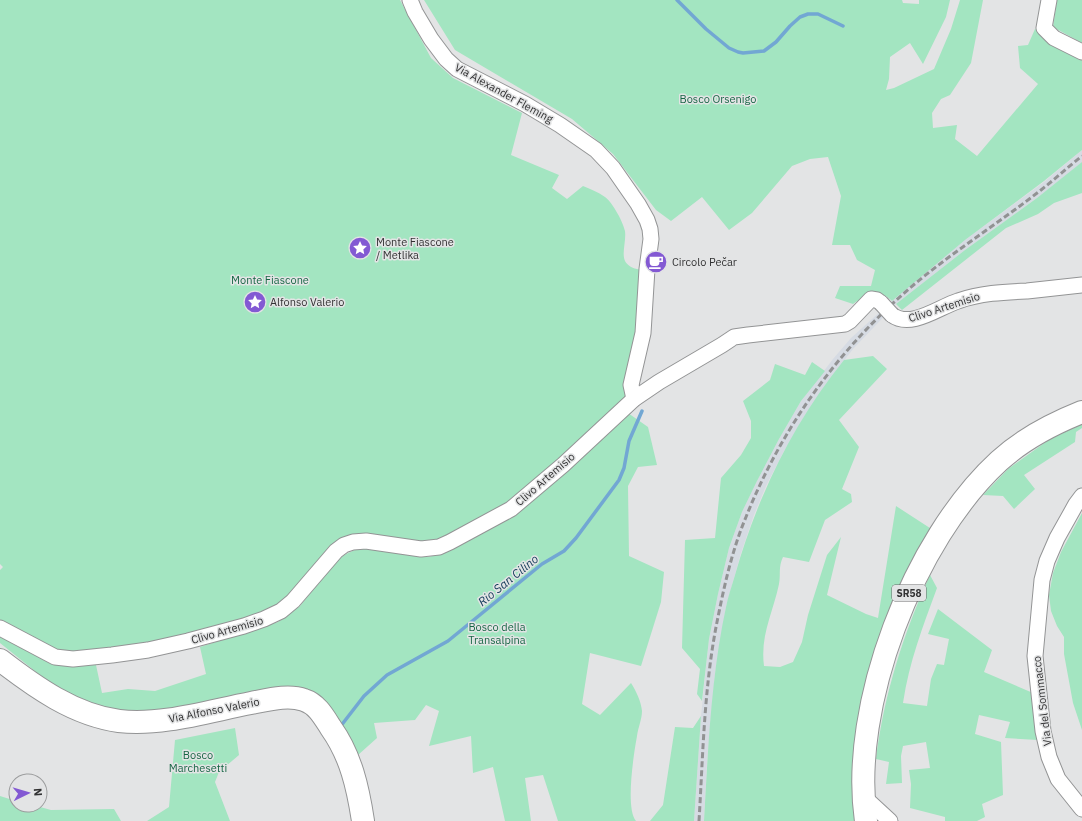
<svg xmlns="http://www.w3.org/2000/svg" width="1082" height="821" viewBox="0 0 1082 821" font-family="'IBM Plex Sans',sans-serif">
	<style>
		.built { fill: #d6dbe3 }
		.green { fill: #a3e5c1 }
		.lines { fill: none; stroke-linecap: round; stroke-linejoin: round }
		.stream { stroke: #72a7d3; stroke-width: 3.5 }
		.minor-casing { stroke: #939495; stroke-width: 17 }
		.primary-casing { stroke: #939495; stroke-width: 24 }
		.minor { stroke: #fff; stroke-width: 15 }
		.primary { stroke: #fff; stroke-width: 22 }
		.rail { stroke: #919293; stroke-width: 3; stroke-dasharray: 6 3; stroke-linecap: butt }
		.minor-bridge-casing { stroke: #939495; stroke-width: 17; stroke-linecap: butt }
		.minor-bridge { stroke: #fff; stroke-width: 15 }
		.labels { text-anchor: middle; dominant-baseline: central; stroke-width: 3; stroke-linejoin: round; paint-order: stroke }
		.shield { fill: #e3e4e5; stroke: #676768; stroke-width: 1 }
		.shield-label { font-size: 10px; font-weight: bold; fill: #323233 }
		.street-label { font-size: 11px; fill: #323233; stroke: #e3e4e5 }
		.park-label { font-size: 11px; fill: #176645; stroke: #e3e4e5 }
		.poi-label { font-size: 11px; fill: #323233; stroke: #e3e4e5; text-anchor: start }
		.water-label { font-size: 12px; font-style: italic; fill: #133b59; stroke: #e3e4e5 }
	</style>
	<rect width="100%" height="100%" fill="#e3e4e5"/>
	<path class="built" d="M1082,150V162L1068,174L1037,198L965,250L896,304L853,349L832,376L804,417L784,451L766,486L754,515L741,553L726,607L715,674L707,763L704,821H694L701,716L709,639L718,594L729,548L742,512L757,481L779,439L801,401L833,359L851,338L922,274L965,240L1044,182Z"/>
	<g class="green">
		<path d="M0,0H400L431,58L453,78L522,113L511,155L559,175L552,188L567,199L583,186C590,189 598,192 605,197C613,203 623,222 625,231C627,248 614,266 642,270L636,340L626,394L622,403L505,508L431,543L360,536L275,609L245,621L133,647L61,653L0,623V570L3,567L0,564Z"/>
		<path d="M424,0H902L903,3L919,4V0H950L946,17L923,64L910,43L890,57L889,79L886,90L894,88L934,69L951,29L960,0H983L971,63L950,95L941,99L932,113L933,128L957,125L955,139L977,156L1038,84L1020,68L1018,46L1028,45L1035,29L1081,56L1082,58V150L1044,181L965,240L892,301C879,288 865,296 853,304L835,298L840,286H871L875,270L857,260L850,245H832L841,196L828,157L810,159L792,166L752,213L729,230L702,197L671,221L656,210L613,154L572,119L455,50Z"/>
		<path d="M1057,0H1082V43L1053,27Z"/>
		<path d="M1082,162V193L1054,203L1038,214L1006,228L902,310L896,304L965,250L1037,198Z"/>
		<path d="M873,356L887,369L839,420L859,447L842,489L851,494L852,502L825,520L809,562L783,557C778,568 781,573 779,584C773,613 760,635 764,666L780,667L793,662L802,642L808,615L827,555L841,537L827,595L866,614L878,618L896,506L933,530L855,767L854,821H704C708,750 711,677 726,607C728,596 732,586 735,575C757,497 793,423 844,360Z"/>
		<path d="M812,362L825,371L801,401L779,439L757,481L742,512L729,548L718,594L709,639L702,701L697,694L700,669L682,648L685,540L715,538L721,478L741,455L751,438V421L743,401L770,380L775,364L805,375Z"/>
		<path d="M628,413L648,427L657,465L638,467L628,486L629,556L664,572L661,602L641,666L590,653L582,704L600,715L631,683C636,691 641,701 642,711C642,719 638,728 637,736C634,753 625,808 636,821H558L543,775L525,778L531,821H505L493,767L473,773L471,736L429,746L439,711L426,705L415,720L374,723L377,738L358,755L349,735L327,704L149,715L93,706L56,688L0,643V636L51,664L73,666L96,665L102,693L128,689L155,691L206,674L200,647L278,622L300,606L337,560L346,554L357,549L376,548L428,557L442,554L515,515Z"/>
		<path d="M1082,424V428L1076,432L1075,442L1024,475L1035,489L1014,509L1003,496L983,495L1008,469L1050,439Z"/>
		<path d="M1082,513V730L1073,703L1064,654V637L1057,626L1051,611L1049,595L1053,573L1061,552Z"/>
		<path d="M930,575L937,588C923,626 909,662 903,703L927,706L931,679L937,664L944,665L949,639L928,634L938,609L992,650L984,672L1033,693L1038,740L1005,738L1010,722L979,715L975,734L1001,742L1003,795L982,804L985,817L977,821H945V817L910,808L911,784L909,770L930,768L926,742L903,746L901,756L902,783L886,784L889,762L876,759C884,695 903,634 930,575Z"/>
		<path d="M701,716L694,821H647H650L663,805L675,727L693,728Z"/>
		<path d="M235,728L239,755L219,772L215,782L230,821H147L169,807L175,740Z"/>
		<path d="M0,796L16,801V805H33L51,810L114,809L121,821H0Z"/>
	</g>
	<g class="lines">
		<g class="stream">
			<path d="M677,0L706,29L729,48L738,52L743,53L764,51L776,42L790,26L800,17L808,14H818L843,26"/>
			<path d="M340,727L364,696L387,675L448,641L542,564L564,551L576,538L619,480L624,468L629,441L642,411"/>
		</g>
		<g class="minor-casing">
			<g id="minor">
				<path d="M410,0L415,12L431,39L446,59L457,69L525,104L560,125L596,150L613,168L638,204L647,220L650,229L651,239L647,269L643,333L631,385L634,399"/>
				<path d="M1049,0L1044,28L1054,38L1082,52"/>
				<path d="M892,315C911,329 939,307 958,301C980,293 1004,292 1027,291C1046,289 1064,287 1082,285"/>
				<path d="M1082,496L1076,504L1057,538L1047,561L1042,580L1035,656L1043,731L1049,757L1058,779L1082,809"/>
				<path d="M0,628L55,657L73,659L112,655L148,650L188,641L244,626L264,619L281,611L293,601L336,551L344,545L353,542L366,541L421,549L439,547L450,542L511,509L563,465L634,399L659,382L722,345L734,337L748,335L845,324L850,321L871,299L877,300L881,303"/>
				<path d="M864,797L890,821"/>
			</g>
		</g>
		<g class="primary-casing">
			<g id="primary">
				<path d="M0,660C35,687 74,715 119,721C162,726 209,711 251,703C267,700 288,694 304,700C317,704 324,717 331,728C351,756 358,788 363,821"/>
				<path d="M866,821C849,706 914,539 999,461C1023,439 1052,424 1082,412"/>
			</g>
		</g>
		<use href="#minor" class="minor"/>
		<use href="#primary" class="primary"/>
		<path class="rail" d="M699,821C703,755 704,687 717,622C724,587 732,550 746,517C778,437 827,365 890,306C936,262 991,229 1041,190C1055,179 1068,167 1082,156"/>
		<g class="minor-bridge-casing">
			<path id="minor-bridge" d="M881,303L892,315"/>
		</g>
		<use href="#minor-bridge" class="minor-bridge"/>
	</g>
	<defs>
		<g id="sight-disc" transform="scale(1.15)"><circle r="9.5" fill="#8359d3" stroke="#e3e4e5"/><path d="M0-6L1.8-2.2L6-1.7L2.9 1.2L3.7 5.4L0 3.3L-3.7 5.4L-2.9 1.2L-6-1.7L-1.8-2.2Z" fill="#fff"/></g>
		<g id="cafe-disc" transform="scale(1.15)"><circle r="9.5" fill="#8359d3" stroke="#e3e4e5"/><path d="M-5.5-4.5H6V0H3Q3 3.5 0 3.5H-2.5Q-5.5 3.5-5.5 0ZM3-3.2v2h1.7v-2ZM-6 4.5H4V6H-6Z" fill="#fff"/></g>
	</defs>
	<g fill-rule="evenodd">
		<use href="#sight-disc" x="360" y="248"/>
		<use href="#cafe-disc" x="656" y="262"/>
		<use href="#sight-disc" x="255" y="302"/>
	</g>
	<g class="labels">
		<rect class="shield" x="892" y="585" width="34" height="16" rx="3"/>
		<g class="shield-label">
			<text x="909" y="593">SR58</text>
		</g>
		<g class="street-label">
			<text transform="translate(504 93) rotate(29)">Via Alexander Fleming</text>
			<text transform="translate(944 307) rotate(-18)">Clivo Artemisio</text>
			<text transform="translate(545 479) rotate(-41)">Clivo Artemisio</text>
			<text transform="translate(227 630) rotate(-16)">Clivo Artemisio</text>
			<text transform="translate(1042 701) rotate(-97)">Via del Sommacco</text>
			<text transform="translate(214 710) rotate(-11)">Via Alfonso Valerio</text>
		</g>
		<g class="park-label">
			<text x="718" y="99">Bosco Orsenigo</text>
			<text x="270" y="280">Monte Fiascone</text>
			<text x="497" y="627">Bosco della<tspan x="497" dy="13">Transalpina</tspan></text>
			<text x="198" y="755">Bosco<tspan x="198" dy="13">Marchesetti</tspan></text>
		</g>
		<g class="poi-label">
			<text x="376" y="242">Monte Fiascone<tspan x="376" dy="13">/ Metlika</tspan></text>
			<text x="672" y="262">Circolo Pečar</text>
			<text x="270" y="302">Alfonso Valerio</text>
		</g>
		<g class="water-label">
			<text transform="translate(508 580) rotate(-39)">Rio San Cilino</text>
		</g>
	</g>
	<g transform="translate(28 793) rotate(85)"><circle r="19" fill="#e3e4e5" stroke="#9c9d9e"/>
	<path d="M0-3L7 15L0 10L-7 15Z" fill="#8359d3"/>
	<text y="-6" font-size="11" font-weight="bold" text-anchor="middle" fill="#323233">N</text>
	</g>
</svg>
